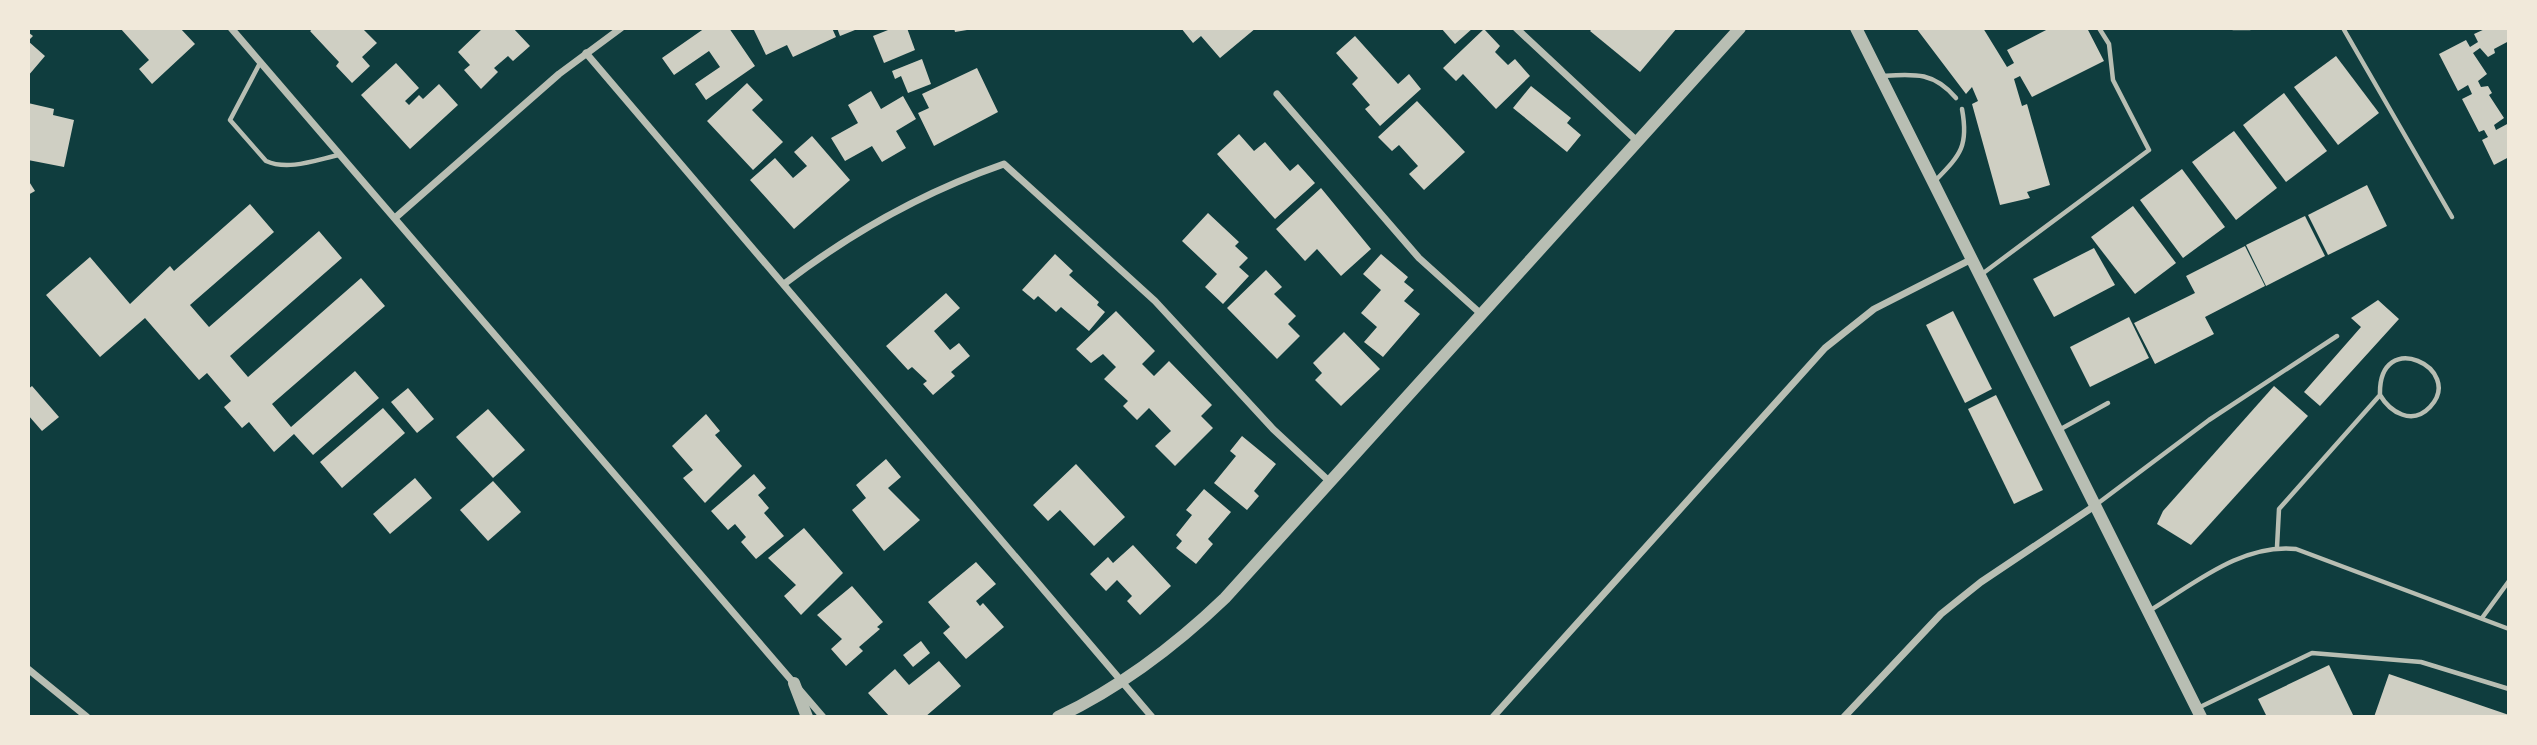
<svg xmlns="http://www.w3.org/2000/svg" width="2537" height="745" viewBox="0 0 2537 745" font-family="Figtree,sans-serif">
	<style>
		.building { fill: #cfcfc3 }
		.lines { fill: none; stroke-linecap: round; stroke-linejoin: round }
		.service { stroke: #b8beb3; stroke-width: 4.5 }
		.minor { stroke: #b8beb3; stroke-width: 7 }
		.tertiary { stroke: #b8beb3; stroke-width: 12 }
	</style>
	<rect width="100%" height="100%" fill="#0f3d3e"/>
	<g class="building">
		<path d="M120,28H180L195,44L152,84L139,69L149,60Z"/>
		<path d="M314,28H362L377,43L362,57L370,66L352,83L336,66L339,62L310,31Z"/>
		<path d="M483,28H513L530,46L513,61L508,56L494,68L498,72L481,89L464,70L470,65L458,52Z"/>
		<path d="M705,28H729L755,66L706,100L695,84L720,67L709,51L674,75L662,58Z"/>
		<path d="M753,28H832L836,37L793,57L787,45L766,55Z"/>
		<path d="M837,28H860L840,36Z"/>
		<path d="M893,28H907L915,50L884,63L873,36Z"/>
		<path d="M954,28H972L973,29L955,32Z"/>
		<path d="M1181,28H1256L1220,58L1201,36L1193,43Z"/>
		<path d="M1441,28H1473L1455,44Z"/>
		<path d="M1593,28H1677L1640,72L1590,31Z"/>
		<path d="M1916,28H1983L2007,67L2014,63L2007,50L2050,28H2087L2104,61L2032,97L2020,76L2014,79L2022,106L2027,104L2050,185L2027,192L2030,198L2000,205L1972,104L1978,101L1972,87L1966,94Z"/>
		<path d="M2487,28H2509V41L2494,49L2495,53L2488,57L2480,48L2473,53L2487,74L2478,81L2481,87L2488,86L2492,93L2489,95L2504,118L2494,125L2496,130L2509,123V157L2494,165L2482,140L2488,137L2484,130L2479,132L2462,99L2472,94L2468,85L2458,91L2439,54L2466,40L2470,47L2478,42L2474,34Z"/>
		<path d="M1484,29L1500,46L1495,52L1508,65L1515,59L1530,76L1496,109L1463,74L1456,81L1443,68Z"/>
		<path d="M28,32L33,36L28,41L45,56L28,76Z"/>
		<path d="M1355,36L1398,84L1409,74L1421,89L1380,126L1365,109L1370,105L1352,84L1358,78L1336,53Z"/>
		<path d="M2336,56L2379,113L2338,145L2294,87Z"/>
		<path d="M922,59L931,84L908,93L901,76L895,79L892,71Z"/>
		<path d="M396,63L419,88L405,101L409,105L419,95L423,99L439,84L458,105L410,149L361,95Z"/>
		<path d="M977,68L998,112L934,146L918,113L929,108L922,94Z"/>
		<path d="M747,83L763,100L752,110L783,142L753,170L707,121Z"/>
		<path d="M1531,86L1571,118L1567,123L1581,135L1567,152L1513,108Z"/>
		<path d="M871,91L881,109L903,96L916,119L896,131L906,148L882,162L872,146L845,161L831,138L858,123L848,105Z"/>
		<path d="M2284,93L2327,151L2286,182L2243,125Z"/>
		<path d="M1417,101L1465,152L1424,190L1409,174L1418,166L1399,145L1392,151L1378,137Z"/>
		<path d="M28,103L54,109L53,115L74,120L64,167L28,160Z"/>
		<path d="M2234,131L2277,188L2236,220L2192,162Z"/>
		<path d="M1239,134L1254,151L1265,142L1290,171L1298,164L1315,183L1275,219L1217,154Z"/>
		<path d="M812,136L850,180L794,229L750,180L775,158L793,178L807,166L794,152Z"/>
		<path d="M2182,169L2225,227L2183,258L2140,200Z"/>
		<path d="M28,180L35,191L28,195Z"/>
		<path d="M2367,185L2387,226L2328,255L2308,215Z"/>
		<path d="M1321,188L1371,249L1341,276L1317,249L1305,261L1276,229Z"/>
		<path d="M250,204L274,232L190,305L209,327L319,231L342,258L230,356L248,377L361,278L385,306L272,404L291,427L355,371L379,398L313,455L294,434L274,452L249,422L242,428L224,407L231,401L207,373L199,380L145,318L100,357L46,295L90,257L130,304L170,266L174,271Z"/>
		<path d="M2133,206L2176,263L2135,294L2091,237Z"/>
		<path d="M1208,213L1239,242L1235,246L1248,258L1239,267L1249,276L1223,304L1205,287L1217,274L1182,241Z"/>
		<path d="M2305,216L2325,256L2266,286L2246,245Z"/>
		<path d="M2245,246L2265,286L2205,317L2214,334L2155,364L2134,323L2195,293L2186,276Z"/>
		<path d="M2094,248L2115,285L2054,317L2033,279Z"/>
		<path d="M1055,254L1073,271L1069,275L1099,302L1097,305L1105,312L1089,331L1061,307L1056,312L1038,296L1034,300L1022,290Z"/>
		<path d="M1381,254L1408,277L1404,282L1414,290L1404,301L1420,314L1383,357L1364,342L1377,327L1361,313L1381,290L1363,274Z"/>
		<path d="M1266,270L1282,287L1274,294L1296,316L1288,324L1300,336L1277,359L1227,308Z"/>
		<path d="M946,293L960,308L934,331L950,350L959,343L970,356L951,372L955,376L933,395L923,384L927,381L912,367L908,370L886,346Z"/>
		<path d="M2378,300L2399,319L2320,406L2304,392L2361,327L2351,318Z"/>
		<path d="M1116,311L1155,351L1142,364L1154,376L1169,361L1212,405L1201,416L1213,428L1175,466L1155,446L1171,431L1149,408L1137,420L1123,406L1128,401L1104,379L1116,367L1103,354L1091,363L1076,349Z"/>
		<path d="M1953,311L1992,389L1965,403L1926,325Z"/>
		<path d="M2129,317L2149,358L2090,387L2070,347Z"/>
		<path d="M1344,332L1380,369L1341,406L1315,380L1322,373L1313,363Z"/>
		<path d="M32,386L59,417L42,431L28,415V389Z"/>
		<path d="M2274,386L2308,416L2191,545L2157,524L2163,511Z"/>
		<path d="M408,388L434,419L417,433L391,402Z"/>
		<path d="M1996,395L2043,490L2014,504L1968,409Z"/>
		<path d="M383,408L405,433L342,488L320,462Z"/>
		<path d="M488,409L525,450L493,478L456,437Z"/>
		<path d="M706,414L720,431L715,435L742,466L705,503L683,478L693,470L672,446Z"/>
		<path d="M1242,436L1276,464L1254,491L1259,496L1247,510L1214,483L1236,456L1230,451Z"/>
		<path d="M886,459L901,477L888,488L920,520L884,551L852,510L866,498L856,485Z"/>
		<path d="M1076,464L1125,517L1094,546L1060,510L1048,521L1033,505Z"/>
		<path d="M754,474L766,488L758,495L769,508L764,513L784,536L756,559L741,542L746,537L735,524L728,530L711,511Z"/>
		<path d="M415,478L432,498L390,534L373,514Z"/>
		<path d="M493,481L521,512L488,541L460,510Z"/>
		<path d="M1204,489L1231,512L1208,539L1213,544L1196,564L1176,548L1182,541L1176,535L1192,515L1186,510Z"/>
		<path d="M804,528L843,573L801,615L784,596L796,585L768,558Z"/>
		<path d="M1133,545L1171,586L1140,615L1127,601L1132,596L1117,580L1106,591L1090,574L1108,557L1113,563Z"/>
		<path d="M976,562L996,584L976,601L980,606L983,603L1004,627L966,659L943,633L950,627L928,602Z"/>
		<path d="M852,586L883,622L877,627L880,629L859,647L863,651L846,666L831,649L842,639L817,615Z"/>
		<path d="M921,641L930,653L913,667L903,655Z"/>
		<path d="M939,661L961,686L925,717H890L868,693L895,669L909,685Z"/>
		<path d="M2329,665L2354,717H2267L2258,699Z"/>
		<path d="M2389,674L2509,715V717H2374Z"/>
	</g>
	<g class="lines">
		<g class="service">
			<path d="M2233,28H2250"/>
			<path d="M2343,28L2452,217"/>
			<path d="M260,63L230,120L266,161C288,171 316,160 339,155"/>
			<path d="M1881,76C1913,74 1933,71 1956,98"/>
			<path d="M1935,181C1960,155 1969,147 1962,109"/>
			<path d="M1982,274L2149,150L2113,80L2109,44L2099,28"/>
			<path d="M2059,430L2108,403"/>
			<path d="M2097,504L2209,420L2337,336"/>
			<path d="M2277,547L2279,509L2380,395C2378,326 2466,369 2430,407C2412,426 2390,412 2380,395"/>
			<path d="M2149,611C2194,584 2242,543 2296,549L2509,629"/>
			<path d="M2482,618L2509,581"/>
			<path d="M2198,708L2312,653L2421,662L2509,689"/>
		</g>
		<g class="minor">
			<path d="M231,28L823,717"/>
			<path d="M1516,28L1637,141"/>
			<path d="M586,53L1152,717"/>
			<path d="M1277,94L1419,258L1481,314"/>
			<path d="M395,218L559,74L621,28"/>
			<path d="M784,284C852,232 923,192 1004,164L1155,301L1273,429L1330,482"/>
			<path d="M28,669L87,717"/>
			<path d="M1493,717L1825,348L1874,309L1972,259"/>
			<path d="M1844,717L1941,614L1981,582L2096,505"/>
		</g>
		<g class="tertiary">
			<path d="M1856,28L2201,717"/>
			<path d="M794,683L807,717"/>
			<path d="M1058,717C1121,687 1175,646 1225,598L1740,28"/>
		</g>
	</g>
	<rect width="2537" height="745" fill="none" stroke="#f1e9da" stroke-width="60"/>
</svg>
